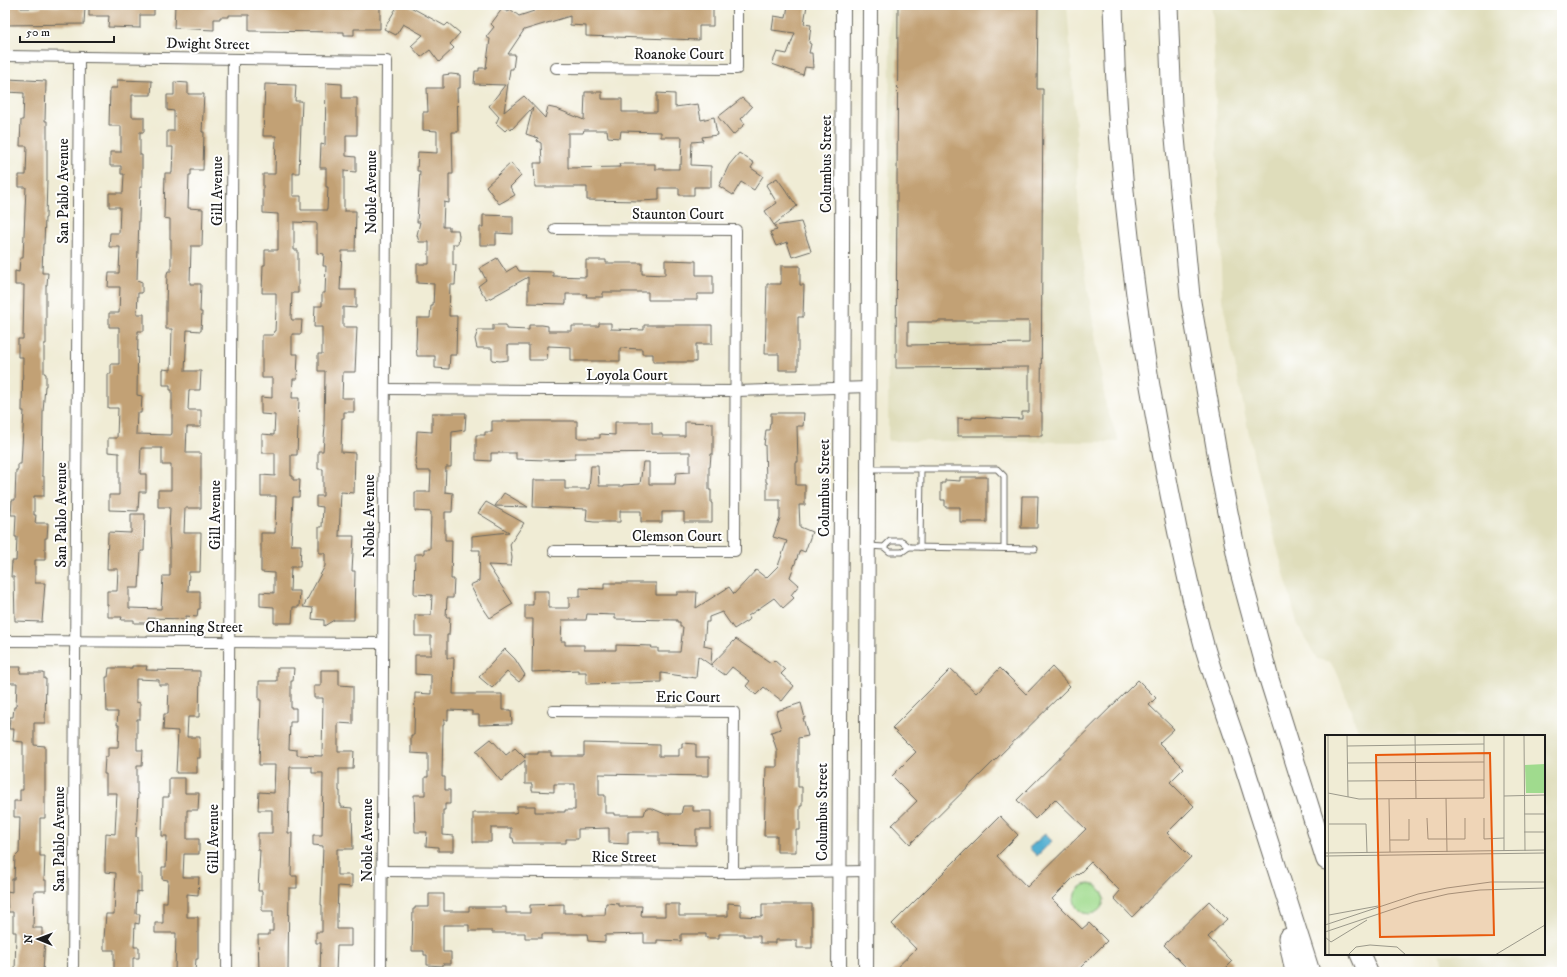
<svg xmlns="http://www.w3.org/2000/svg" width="1567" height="977" viewBox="0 0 1567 977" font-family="'IM FELL DW Pica',serif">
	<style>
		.built { fill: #dfddbb }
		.green { fill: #a0db8e; stroke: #5e7c55 }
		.water { fill: #54b0d2; stroke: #386677 }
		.building { fill: #c2a175; fill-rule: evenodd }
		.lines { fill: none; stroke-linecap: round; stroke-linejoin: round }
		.service-casing { stroke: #66655d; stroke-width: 7 }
		.minor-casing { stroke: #66655d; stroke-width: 12 }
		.secondary-casing { stroke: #66655d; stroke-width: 16 }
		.motorway-casing { stroke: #66655d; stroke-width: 21 }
		.service { stroke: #fff; stroke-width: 5 }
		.minor { stroke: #fff; stroke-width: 10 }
		.secondary { stroke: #fff; stroke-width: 14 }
		.motorway { stroke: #fff; stroke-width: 19 }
		.labels { text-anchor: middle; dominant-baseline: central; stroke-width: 4; stroke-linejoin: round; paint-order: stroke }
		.street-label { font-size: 15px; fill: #1c1c1c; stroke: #fff }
		.inset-road { fill: none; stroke: #9b998b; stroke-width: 1 }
		.view { fill: #e8590c; fill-opacity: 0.15; stroke: #e8590c; stroke-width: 2 }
		.inset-edge { fill: none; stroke: #1c1c1c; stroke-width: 2 }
	</style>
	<rect width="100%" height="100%" fill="#fff"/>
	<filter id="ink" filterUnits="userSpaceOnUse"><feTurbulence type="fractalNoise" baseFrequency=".025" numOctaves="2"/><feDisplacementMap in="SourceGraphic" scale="8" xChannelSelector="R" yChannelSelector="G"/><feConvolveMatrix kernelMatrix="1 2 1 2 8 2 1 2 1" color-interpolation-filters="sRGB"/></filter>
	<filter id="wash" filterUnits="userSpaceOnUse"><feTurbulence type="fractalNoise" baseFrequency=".012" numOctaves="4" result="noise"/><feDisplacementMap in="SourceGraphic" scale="16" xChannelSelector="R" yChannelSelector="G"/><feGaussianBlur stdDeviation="0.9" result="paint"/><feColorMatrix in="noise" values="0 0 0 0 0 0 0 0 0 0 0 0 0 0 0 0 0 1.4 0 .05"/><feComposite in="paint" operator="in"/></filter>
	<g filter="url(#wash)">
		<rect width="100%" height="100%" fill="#f0ecd5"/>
		<g class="built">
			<path d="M890,5H1067L1076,128L1079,231L1106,406L1119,442L888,441Z"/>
			<path d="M1211,5H1562V972H1446L1440,954H1544V736H1360L1338,675L1330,662L1317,659L1298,626L1255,464L1222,299L1213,19Z"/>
		</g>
		<circle class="green" cx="1089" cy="899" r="15"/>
		<path class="water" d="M1045,834L1052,841L1037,856L1029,848Z"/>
		<g id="blocks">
			<g class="building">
				<path d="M7,5H21V8H41V6L85,7L84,24L5,25V10H7Z"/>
				<path d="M89,5H154V15H140V28L108,27L109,16H89Z"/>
				<path d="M175,5H380V29H354V35H344V32L249,31V15H229V17H220V19H214V30L174,28Z"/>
				<path d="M398,5H407L445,26L448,23L460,33L450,44L454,48L439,62L430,50L421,57L411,46L423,35L403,24L396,35L384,29Z"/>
				<path d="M534,5H563L564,7H586V5H603V8H624L625,5H642V7L662,8V5H679V7L713,8V26H699V40L586,36V26L570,25V16L524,30L508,54H515L513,69H510L504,112L524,96L545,118L548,107L557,109L584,120L585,92H602V99H622V112H657V93L675,94V107L698,104L701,120L714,117L717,135L702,137L703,141L692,142L691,165L711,166V187H694V195H679V188H659V200L640,201L587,200V187H535L534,163H542L541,143L537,141L538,138L526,134L533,107L511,130L509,127L505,131L496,123L499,117L489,106L505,85L474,84L475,71H479V68H486L490,39L486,37L494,27L491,24L502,9L508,12L510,9L519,16L534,11ZM584,130H607L608,137L620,138L621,131L661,132V137H682L681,165H679V169H655V164H619L620,167L568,168V133H583Z"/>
				<path d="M788,5H807L804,24L811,25L809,43L811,44L809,53H812L813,68L805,67L803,75L772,64L777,52L787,54L795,33L772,30L774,16L786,18Z"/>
				<path d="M898,5H1038L1037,89H1043L1041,412H1042V436H958V418L972,419V417L1022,419V412H1029V367L896,368ZM938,321H1029V343L908,345V322H938Z"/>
				<path d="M451,74L460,75V88H457L458,132H452L453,174H449V203L444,202L443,227H449V230H458L459,236L458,244H453V265H456L455,285H450L449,316H457L456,355H450L449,369L435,368V356H417L416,345L417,318H430L431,306H433L434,284L417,283V264H429V242H419L417,235L420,222H417L420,171H417L418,152L437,153V131L423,130V112H428L427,88H443V75Z"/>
				<path d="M8,79L46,81L45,121H47V178L46,218H45L44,244H43L42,273H48L47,285H46V344H44V373L46,374V386H45L43,412L42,476H44V496H34V515H36L35,523H48L47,538H45V560H35V583H45L42,622L15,621L14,577H11L12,561H16L17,537H15L16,515H11L12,500H15L16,470H18V464H21L24,411H22L23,357H18V339H23L24,285H15V271L19,272L20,258H23L26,187H19V175H26L27,146H20L21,120H23L24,93L8,92Z"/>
				<path d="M117,80L152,81L151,95H132V117H144V132H140V155H142V187H140L137,280L142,282V293H138L137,314H144V331H138L137,394V395L142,396L141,413H137L136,434L171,435L172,433V390H170V385H163V369L171,370L172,329H166V304L167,274L168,271H171V239H170V219L164,218L165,173H172L173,147H167V131H174V111L167,110V95H174V82L188,83V94H204L202,132H204L203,170H191V175H189L188,208L203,209L202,246H191L190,284H201L200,312H202L201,331L187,330L185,371H201L200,390H189L188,410H201V427H187L186,453H201V508H185L184,533H201L200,572H189L188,591H200V609H198L197,617L186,616V619L148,618V623H134V620H121L122,617H108V605H107V591H117L118,569H107L108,532L131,533V514H145L144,551H141L139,588H129V608L161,609L163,576H170V550L169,533L170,507H158V490H171V465H162V448H141L140,474H146V492H139L138,511L109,510V495H119V453L108,452V438H117L118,408H108V374H111V364H119V327H109V313H119L120,287H108L109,273H119L120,247H109L110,233H119L120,207H109V193H123L124,174H121V166H110V152H121V126H109L110,88H117Z"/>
				<path d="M326,83L342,84V98H357V135H346V156L356,157V172L344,171V211H356L355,251H342L340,290H356V308L343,307V327H357L355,372H343L342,398H354V412H344V418H342L341,452L355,453L354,493L341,492L339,536H354L352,571H355L354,620H334L324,626V620L312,619L313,608L303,607L325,566V553H319V527H322L323,507L316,506V496H323V469H318V451H323L325,426H324L325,371H318V354H322V327H314L315,306H322V293H325L326,266H323L324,254L317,253V223L294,222V250H298V293H292L291,318L292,320H302L301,334H292V354H298L297,379H293L292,398H299L297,455H291V476H293V480H300L299,497H293L291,545H301L300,567H291L290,591H300L299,607H293L292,623H274V607L260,606V592L274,593V573L261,572V533H275L276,496H261V475L275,476V453H262V434L274,435L275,415L261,414V397L272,398V378H262V335H273L274,331H275L276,309V293H262L263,265H265V250H278V214L263,213V174H275L276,136H263L265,84L296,85L295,101H302L299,173H293V196H301V210H327L328,187H326V168H320L321,144L325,145Z"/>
				<path d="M742,98L752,107L741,119L745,124L733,135L718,117Z"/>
				<path d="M739,153L754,163L751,168L763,176L754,190L741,182L733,195L719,186L729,165Z"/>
				<path d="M511,163L521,176L510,187L515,195L499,204L486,186Z"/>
				<path d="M777,178L797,206L774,225L765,211L777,203L766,185Z"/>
				<path d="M483,215L513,216V234L496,233V245H480V227H483Z"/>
				<path d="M801,222L811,251L792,257L787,242L776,246L770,232L777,230L774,226Z"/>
				<path d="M497,258L506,272L516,266L519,271L553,272V276L586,277V260H606V263H642V274L665,275V260L696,261V275H713V294H697V300H648V292H603V297H586L587,294H566V304L528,303V277L487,300L478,286L486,280L480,268Z"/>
				<path d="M781,266H800V285H804L803,317H798V370H779V354H765L767,284H781Z"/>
				<path d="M599,323H611V329L644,330V325H712V344H696V362H653V354H642V349L620,348V361H571V347L548,346L547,360H529V345H508V360L500,361L492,360V348H477L475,339L478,330H493V325H506V329L529,330V325H542L548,326V331H572V326H599Z"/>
				<path d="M432,413H466L465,430L452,432L451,467H446L445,492L453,493L452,512H445V540H452L451,579H454L453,598H447L446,617H450L449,635H447V658H454L453,694H502V710H511L512,724L479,725V715H472V711L448,710V720H444V725H443L442,777H445V790H450V804H445V810H443V835L454,836V851H438V847L426,846L427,832H415L414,795H425V777H428V754L411,753V735H414L415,693L431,694V675L415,674V655H431V636H415V615H431L432,595L414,594L415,554H424V549H430L431,512L415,511V492H430L431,471H417L415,461L416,456L417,431L432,432Z"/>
				<path d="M771,413H804L803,426H797L798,462H796V485H805V505H799L800,527L812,532L805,552L800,550L790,577L799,585L791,595L794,598L783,608L774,598L748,616L750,619L734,629L722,612L709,617V622H706L704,646L712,648L711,665L736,639L771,663L774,660L785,670L781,674L794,686L782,701L764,687L756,695L746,686L750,681L732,667L725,675L698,656L696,678L661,673V682L586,684V672H578V670L532,672L533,619H525V605H533V591H549V608H569V597H580V588L604,589V583H656V595H677V592H697L696,608L729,587L734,594L756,570L766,578L778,566L787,541L773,537L780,518V500H767V482H766L765,445H764L766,430H769L770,423H771ZM587,614L615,615V619L677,620V622H680V627H683L680,652H658V648H651L652,646L616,645V650H584V645H565V641H561L562,620H586Z"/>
				<path d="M492,421H577V438H600V434L615,435V422H652V434H662V436H685V422L713,423V454H711L710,467H709V490H711V503H712V522H684V512H662V522H641V511H620V522H594L586,521L587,509L533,507L534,480H565V489H589L591,466H598L599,486H623V485L640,484L643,462H649V484H675L676,473L690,472V452L575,453V459L547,460L516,459V453H491V461L476,460V435H485V432H492Z"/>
				<path d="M960,477H987V522H960V507H945V500H941V483H945V480L960,481Z"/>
				<path d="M504,493L528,507L495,506Z"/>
				<path d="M1022,496H1038L1037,528H1021Z"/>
				<path d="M486,502L524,523L510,544L512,558L511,566L488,565L513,604L490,618L479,602L470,585L479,581L480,550H472V536L509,532L478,513Z"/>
				<path d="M505,649L515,659L525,675L519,682L507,672L492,688L479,677Z"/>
				<path d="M132,666H147L146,670L200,671L199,717H188L187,737H200V758H197V773H176L178,731L163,730L164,714H168L169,685H159V680L136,679V702L140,703V719H137V750H143L142,766H137V793H138L136,837H137L138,874H141V892L137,891L136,914H140L139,924L135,923L134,947H139V958H133V972H114V950H104V938L106,914H114L116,873L105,872V859L106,833L115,834L117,793H106V774H104L105,757H108V747H118L119,725H117L118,712H107L106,677H108L109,668H132Z"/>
				<path d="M6,667H21L20,673H44V679H46L45,723H34V745L45,746V818H40V856H45L44,880H46V891H34L33,928H42V938H45L43,972H15L16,932H13V912H8L7,891L12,892V879H14L15,857L19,853L20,817H14V801H20V790H23V742L13,741L14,729H9L10,717H13L14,707H16L17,683H6Z"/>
				<path d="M1052,667L1070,686L910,844L892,825L917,801L892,776L916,752L892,728L951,669L976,693L1000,668L1026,694Z"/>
				<path d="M277,668H294L293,681H291V708H296V722H290L289,749L297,750V755L322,756L323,698H314V686H321V670H339V685L353,686V724L338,723V751H354L353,769H339V791H340V804H341V807L352,808L353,849H337V875H352V887L338,886L337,915V929H351V946H337L336,972H320L321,943H316V932H322V905H321L323,846L313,845V835H322L323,773H312V767H290L288,833H292L291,876H297V888H289L288,972H259L258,935H269V931H273V911H262V891H258L260,850H258V833H272V810H258L259,792L274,793L275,765H259L261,700H259V681H277Z"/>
				<path d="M1138,680L1156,698L1149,705L1174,729L1159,743L1184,768L1170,782L1194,806L1167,833L1191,857L1132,917L1114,898L1120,891L1091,862L1078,875L1077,874L1052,899L1082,929L1089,923L1107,941L1076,972H892L916,949L892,924L1000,816L1018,835L997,856L1027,887L1086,829L1055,799L1035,819L1017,800Z"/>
				<path d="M801,703L805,718H803L808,736L798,738V787H802V806H800V830H796V852H777V836H764L766,767H777V751L771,732L781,729L776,713L777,711Z"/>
				<path d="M491,739L506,755L515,748L525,758V754H538V752H551V756H584V743L659,745V756H679V748H682V743L696,744V757H709V776L599,774V795H605V813H614V815H644L646,808H651L665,814H681L683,806H693V811H711V829H696V845L659,844V832H628V844L609,843V828L578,829V839H566V843H514L513,838H511V828H491V842H473V813H514L517,812V806H535V812H565V810H575V784H554V792L532,791V784H525V760L501,781L476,751Z"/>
				<path d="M169,778H185V793H199L198,810H187V839H199V854H184L183,877H199L198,895L187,894V917H198V959H196L195,972H175L176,933H155V923H163V902H167L168,880L162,879V867H166L167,836H162L163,797H169Z"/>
				<path d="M429,894H444V911H469V907H506V913H530V905L564,904V913H583V915H605L606,903L619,904V906H642L641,916H665V904H679V916H728V903L741,904V916L762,917V904H812V948H797V940H776V943H760V936H744V934H719V938H706V934H681V941L657,940V943H644V934L605,935V942L588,941L587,934H542V938H525V933H492V931H469V925H443V952H451V964H443V966L427,965V955H424V951H412L413,909H415V907H429Z"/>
				<path d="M1209,901L1227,919L1208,937L1232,962L1222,972H1191L1164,945Z"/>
			</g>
		</g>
	</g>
	<g filter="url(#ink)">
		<use href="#blocks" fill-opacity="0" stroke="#66655d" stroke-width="1"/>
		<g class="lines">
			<g class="service-casing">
				<g id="service">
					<path d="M869,469H997L1004,476V548"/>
					<path d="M869,546L884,547L890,552H902L909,547L902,541H890L884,547"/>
					<path d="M909,547L1035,549"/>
					<path d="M920,547L921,469"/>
				</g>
			</g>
			<g class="minor-casing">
				<g id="minor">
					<path d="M5,56L387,61L381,972"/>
					<path d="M556,68L737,69V5"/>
					<path d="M385,389L736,391L869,387"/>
					<path d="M554,551H735L736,230L555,229"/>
					<path d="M5,641L383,643"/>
					<path d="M553,711L734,712L733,873"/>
					<path d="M382,871L733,873L866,871"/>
					<path d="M73,972L79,57"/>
					<path d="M227,972L233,59"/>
				</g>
			</g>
			<g class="secondary-casing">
				<g id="secondary">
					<path d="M839,972L843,5"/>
					<path d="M866,972L870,5"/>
				</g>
			</g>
			<g class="motorway-casing">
				<g id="motorway">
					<path d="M1113,5C1116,147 1132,291 1158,431C1171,502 1185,575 1204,645C1216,686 1231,727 1245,768C1267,836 1288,904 1310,972"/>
					<path d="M1168,5L1172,106L1190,296L1222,482L1240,572L1269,679L1326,860"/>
					<path d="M1288,938L1295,972"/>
					<path d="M1360,954L1368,972"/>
				</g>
			</g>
			<use href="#service" class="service"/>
			<use href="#minor" class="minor"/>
			<use href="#secondary" class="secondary"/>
			<use href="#motorway" class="motorway"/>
		</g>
	</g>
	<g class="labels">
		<g class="street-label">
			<text transform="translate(208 44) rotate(1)">Dwight Street</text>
			<text x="679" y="54">Roanoke Court</text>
			<text transform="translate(826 164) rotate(-90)">Columbus Street</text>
			<text transform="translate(63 191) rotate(-90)">San Pablo Avenue</text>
			<text transform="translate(217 191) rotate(-90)">Gill Avenue</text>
			<text transform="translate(371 192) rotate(-90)">Noble Avenue</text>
			<text x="678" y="214">Staunton Court</text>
			<text x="627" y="375">Loyola Court</text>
			<text transform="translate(824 488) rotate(-90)">Columbus Street</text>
			<text transform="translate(61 515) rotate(-90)">San Pablo Avenue</text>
			<text transform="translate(215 515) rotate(-90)">Gill Avenue</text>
			<text transform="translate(369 516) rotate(-90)">Noble Avenue</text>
			<text x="677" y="536">Clemson Court</text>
			<text x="194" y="627">Channing Street</text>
			<text x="688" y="697">Eric Court</text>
			<text transform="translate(822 812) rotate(-90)">Columbus Street</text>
			<text transform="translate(59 839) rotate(-90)">San Pablo Avenue</text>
			<text transform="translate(213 839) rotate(-90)">Gill Avenue</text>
			<text transform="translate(367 840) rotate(-90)">Noble Avenue</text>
			<text x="624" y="857">Rice Street</text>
		</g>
	</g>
	<g transform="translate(1325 735)">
		<rect width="220" height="220" fill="#f0ecd5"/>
		<path d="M220,29V58H201L200,30Z" fill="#a0db8e"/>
		<path class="inset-road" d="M0,0L1,220M3,0L4,220M22,0L23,62M90,0L91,64M179,0V116M199,0L200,116M22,11L159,9M22,28L159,27M23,46L159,45M3,58L34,64L159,63V0M179,61L220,60M121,63L122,117M64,64L65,117M199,79H220M102,83L103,104H140V83M159,83V104L179,103M4,89H41L42,118M199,97H220M65,105H84V84M0,118L220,115M0,121L220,118M4,180L53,171M0,190L93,159L122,153L166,147H220M0,197L89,167L123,159L155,155L220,153M0,202L6,207L42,185M23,220L31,212L45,210L72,212L81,220M170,220L220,190"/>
		<path class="view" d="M165,18L169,200L55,202L51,20Z"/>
		<rect width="220" height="220" class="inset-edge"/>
	</g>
	<rect width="1567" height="977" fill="none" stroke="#fff" stroke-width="20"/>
	<g transform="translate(38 939) rotate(271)" stroke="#ffffff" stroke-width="3" paint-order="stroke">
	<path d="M0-3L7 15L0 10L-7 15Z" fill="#1c1c1c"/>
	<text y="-6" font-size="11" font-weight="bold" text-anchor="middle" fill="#1c1c1c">N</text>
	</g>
	<path d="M20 36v6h94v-6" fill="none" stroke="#1c1c1c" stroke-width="2"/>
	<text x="26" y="36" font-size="12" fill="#1c1c1c" stroke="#ffffff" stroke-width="3" paint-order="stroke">50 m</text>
</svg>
